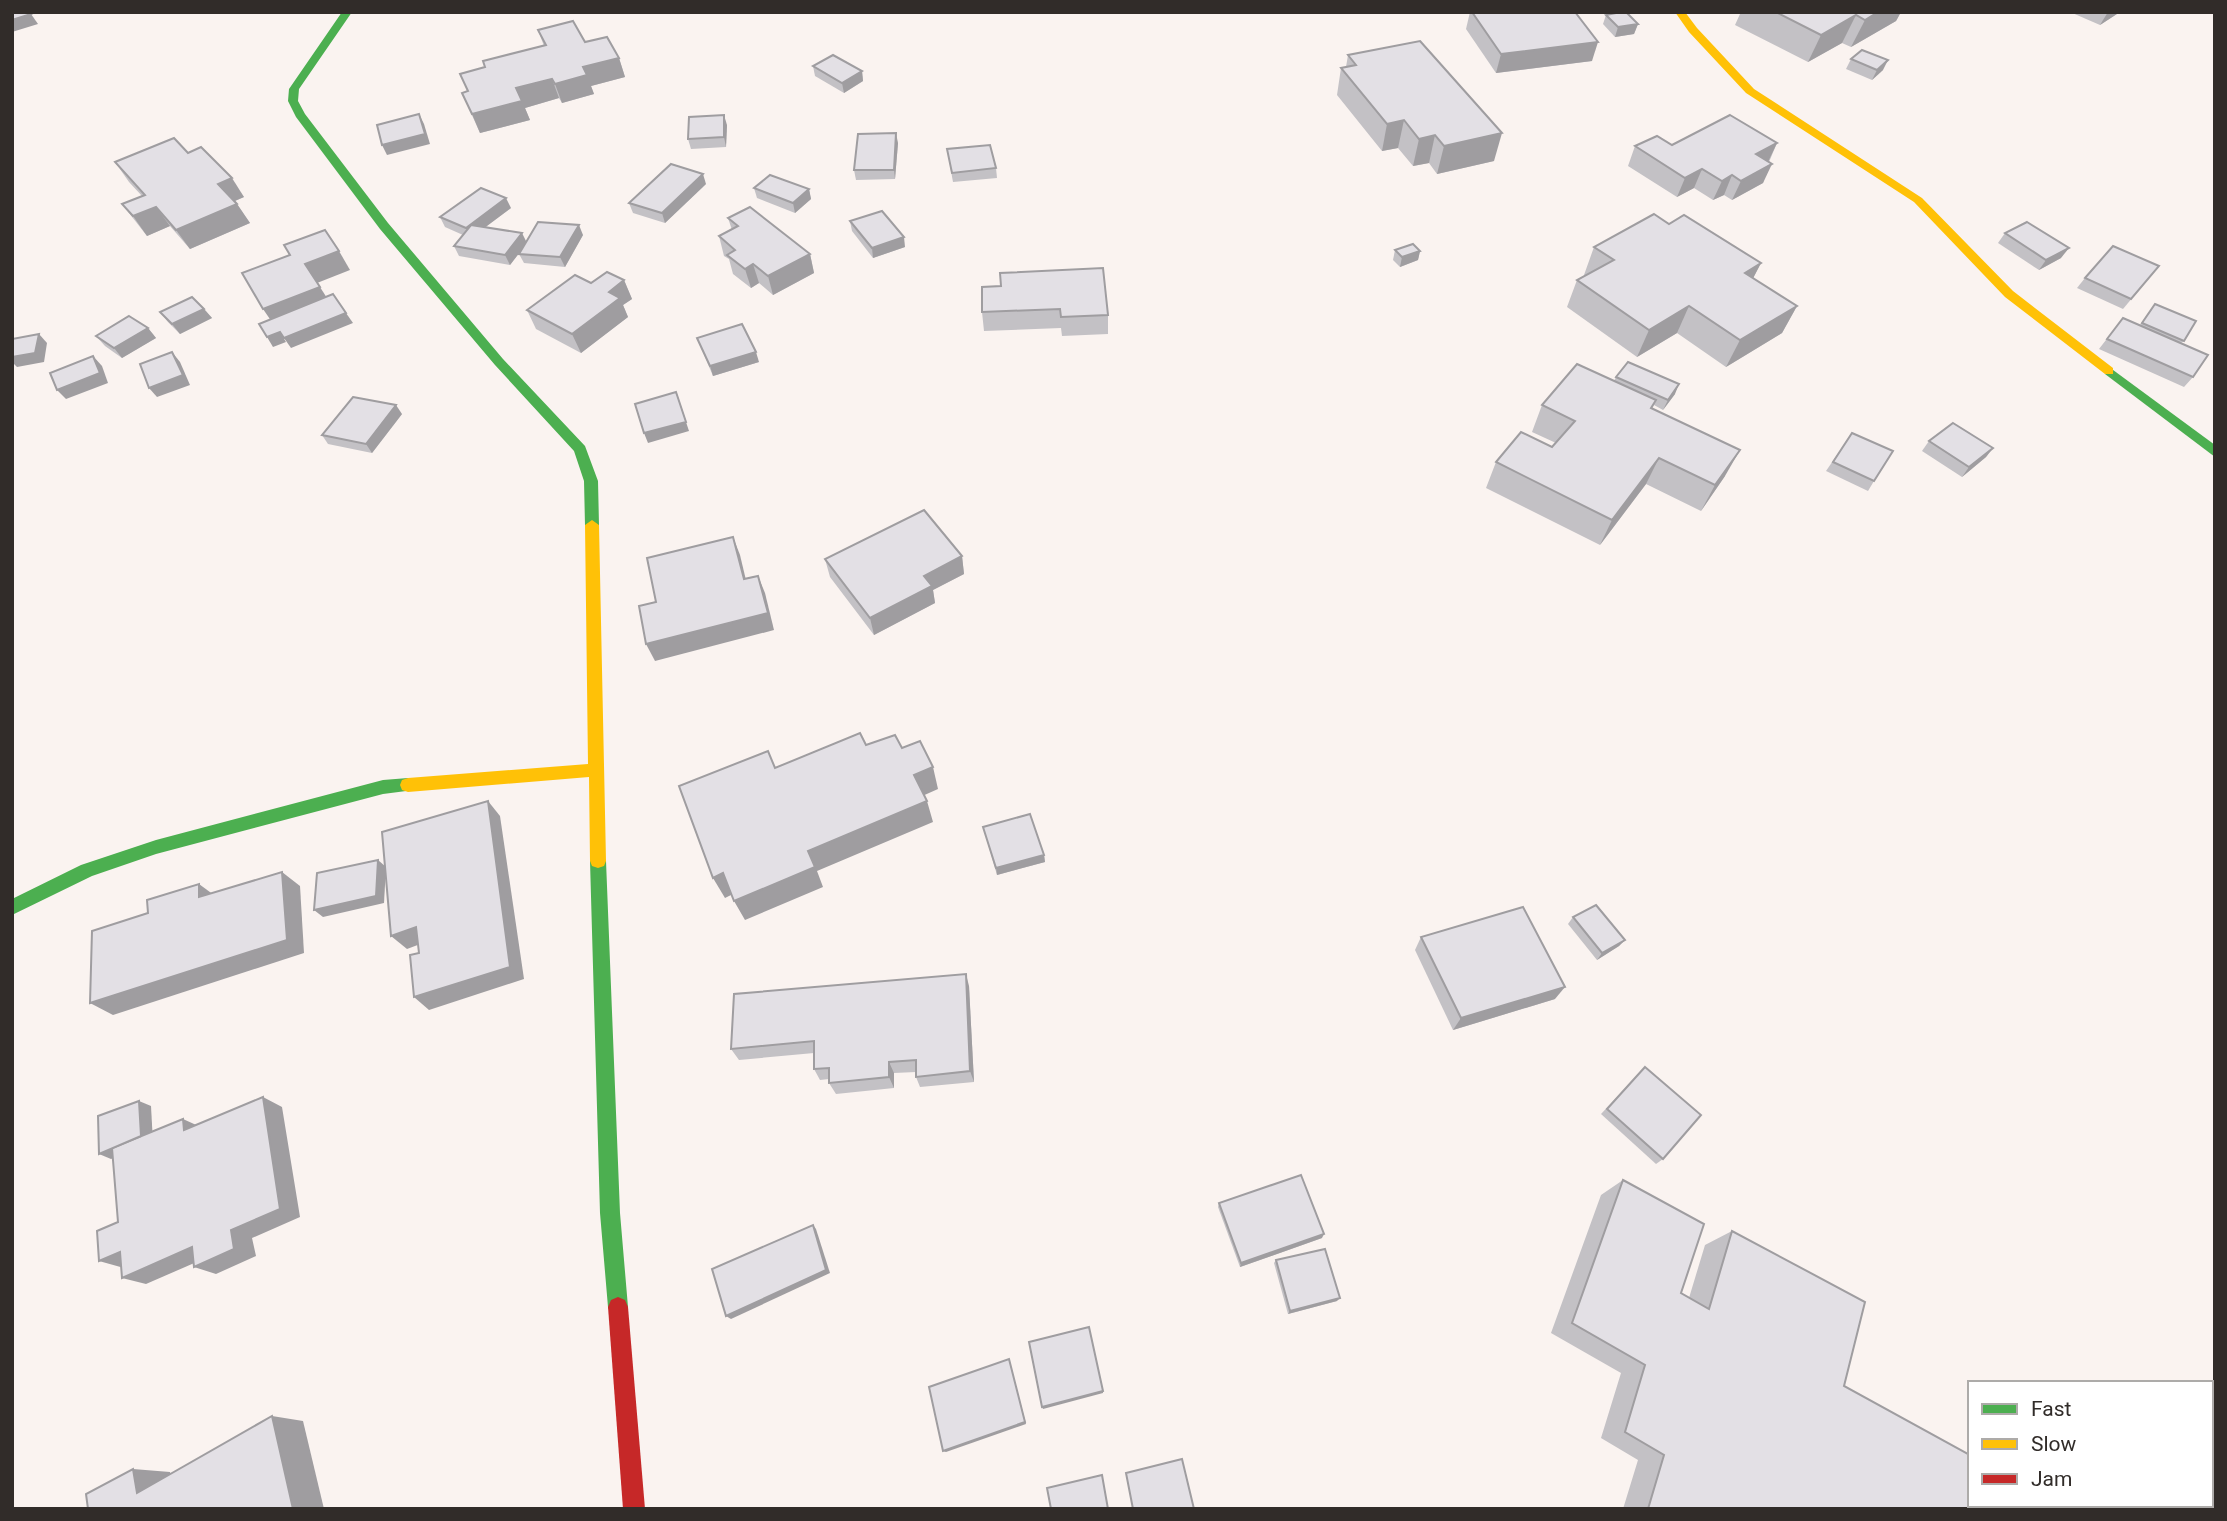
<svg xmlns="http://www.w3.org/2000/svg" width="2227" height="1521" viewBox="0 0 2227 1521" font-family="Roboto,sans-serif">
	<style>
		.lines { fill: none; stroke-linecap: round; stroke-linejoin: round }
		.fast { fill: #4caf50; fill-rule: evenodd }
		.slow { fill: #ffc107; fill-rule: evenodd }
		.jam { fill: #c62828; fill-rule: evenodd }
		.wall { fill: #c3c1c5 }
		.shaded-wall { fill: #9f9da0 }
		.building { fill: #e3e0e5; stroke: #9f9da0; stroke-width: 2 }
	</style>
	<rect width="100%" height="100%" fill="#faf3f0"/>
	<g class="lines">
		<g class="fast">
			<path d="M342,12H352L299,89L298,101L305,114L388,223L503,359L585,446L598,481L599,525L597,529L592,530L585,525L584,481L574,451L495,365L380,229L296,117L288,101L289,89Z"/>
			<path d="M2109,367L2215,445V457L2105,374V368Z"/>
			<path d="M408,778L414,780L416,785L414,790L383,794L156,854L92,876L12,915V899L81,865L156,840L383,780Z"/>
			<path d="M598,854L604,856L606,861L620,1213L628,1307L625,1314L618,1317L611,1314L608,1307L600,1213L590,861L592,856Z"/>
		</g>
		<g class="slow">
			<path d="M1675,12H1685L1697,28L1754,89L1922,198L2013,291L2113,368V374H2105L2005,297L1914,202L1746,93L1689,32Z"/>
			<path d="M592,520L599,525L606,861L604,866L598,868L592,866L590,861L589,777L408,792L402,790L400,785L402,780L408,778L588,764L585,525Z"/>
		</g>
		<path class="jam" d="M618,1297L625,1300L628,1307L645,1509H623L608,1307L611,1300Z"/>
	</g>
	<g class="wall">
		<path d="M1470,12H1575L1592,61L1496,73L1466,29Z"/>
		<path d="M1737,12H1901L1896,21L1851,47L1842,43L1808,62L1735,25L1740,14Z"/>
		<path d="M2070,12H2120L2100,25Z"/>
		<path d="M1606,15L1638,24L1634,34L1615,37L1603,24Z"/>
		<path d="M538,30L585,42L619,58L625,77L591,86L594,94L562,103L559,98L525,108L530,120L480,133L462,93L468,91L460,74L485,67L544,46Z"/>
		<path d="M1348,55L1494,161L1437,174L1429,163L1413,166L1398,148L1382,151L1337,95L1341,68L1346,67Z"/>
		<path d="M1851,59L1883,70L1872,80L1846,69Z"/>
		<path d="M813,66L862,71L863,81L844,93L815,76Z"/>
		<path d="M727,125L726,147L691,149L688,139Z"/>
		<path d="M898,143L895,179L856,180L854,170Z"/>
		<path d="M1777,143L1769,162L1763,183L1732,200L1724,195L1713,200L1694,188L1677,197L1628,166L1635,146L1672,145Z"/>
		<path d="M947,149L996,168L997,178L953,182Z"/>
		<path d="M188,153L244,197L235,201L250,223L190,249L170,226L147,236L122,204L142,196L129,182L115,162Z"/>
		<path d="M706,184L665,223L633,213L629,203Z"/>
		<path d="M754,188L809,189L811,199L795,213L757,198Z"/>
		<path d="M511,208L485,227L526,242L583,235L565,267L524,263L519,254L522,249L510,265L459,256L454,246L463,235L445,227L440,217Z"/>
		<path d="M728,218L810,254L814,273L773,295L759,283L751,288L733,274L729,259L724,256L719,236L732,230Z"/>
		<path d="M850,221L905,247L873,258L852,231Z"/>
		<path d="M1669,224L1761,263L1753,278L1797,306L1782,333L1726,367L1677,333L1637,357L1567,307L1577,280L1585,275H1584L1594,247Z"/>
		<path d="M2005,233L2061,258L2039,270L1998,243Z"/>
		<path d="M1395,250L1420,251L1418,260L1400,267L1393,260Z"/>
		<path d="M2159,266L2123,309L2077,288L2085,278Z"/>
		<path d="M624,280L632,299L623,305L628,317L581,353L536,329L527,310L591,283Z"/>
		<path d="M1001,286L1108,315V334L1062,336L1061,328L984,331L982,312Z"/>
		<path d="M2155,304L2184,341L2181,343L2193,377L2184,387L2099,349L2123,318L2140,325Z"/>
		<path d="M204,309L212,318L180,334L168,322L160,312Z"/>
		<path d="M148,328L156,338L122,358L105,346L96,336Z"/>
		<path d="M697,338L759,362L713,376Z"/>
		<path d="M1616,377L1675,394L1663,410L1654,405L1652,409L1725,476L1701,511L1646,484L1600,545L1486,488L1496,462L1552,447L1556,443L1532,432L1542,405L1614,381Z"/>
		<path d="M402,414L372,453L328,444L322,435Z"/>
		<path d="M1852,433L1874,481L1868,491L1826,471Z"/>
		<path d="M1929,441L1993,448L1986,457L1962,477L1922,451Z"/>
		<path d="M962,556L964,574L933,590L935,603L874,635L830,577L825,559Z"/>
		<path d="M983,827L1044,855L1045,862L997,875Z"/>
		<path d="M1573,917L1625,940L1619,946L1597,960L1568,924Z"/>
		<path d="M1421,937L1555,999L1453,1030L1415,950Z"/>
		<path d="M969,986L974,1082L920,1087L916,1077V1072L894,1073V1088L836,1094L829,1083V1079L820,1080L814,1069V1053L739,1060L731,1049Z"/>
		<path d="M1645,1067L1663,1159L1656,1164L1601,1114Z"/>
		<path d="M1623,1180L1681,1293L1689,1298L1705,1245L1732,1231L1844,1386L1970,1509H1623L1638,1460L1601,1438L1621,1373L1551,1333L1601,1195Z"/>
		<path d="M1219,1203L1322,1238L1240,1267L1218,1207Z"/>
		<path d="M1276,1260L1337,1301L1288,1314L1274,1263Z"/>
	</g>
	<g class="shaded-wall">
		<path d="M1878,12H1901L1896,21L1851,47L1865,20Z"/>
		<path d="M2108,12H2120L2100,25Z"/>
		<path d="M31,14L38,24L12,32V20Z"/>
		<path d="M1856,15L1842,43L1808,62L1821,35Z"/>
		<path d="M1638,24L1634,34L1615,37L1618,27Z"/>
		<path d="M1598,42L1592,61L1496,73L1501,54Z"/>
		<path d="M619,58L625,77L591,86L594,94L562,103L555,84L583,67Z"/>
		<path d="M1888,60L1883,70L1872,80L1877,70Z"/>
		<path d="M862,71L863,81L844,93L842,83Z"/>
		<path d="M552,79L559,98L525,108L530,120L480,133L472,114L516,88Z"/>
		<path d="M419,114L424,124L430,144L387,155L382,145Z"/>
		<path d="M724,115L727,125L726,147L724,137Z"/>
		<path d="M1404,120L1398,148L1382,151L1387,124Z"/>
		<path d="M896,133L898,143L895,179L894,170Z"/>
		<path d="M1502,133L1494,161L1437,174L1444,146Z"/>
		<path d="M1435,135L1429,163L1413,166L1419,139Z"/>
		<path d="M1777,143L1768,162L1756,154Z"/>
		<path d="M1772,164L1763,183L1732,200L1741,181Z"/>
		<path d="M1702,169L1694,188L1677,197L1685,178Z"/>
		<path d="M703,174L706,184L665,223L662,213Z"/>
		<path d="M1732,175L1724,195L1713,200L1722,181Z"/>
		<path d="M232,178L244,197L230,203L218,184Z"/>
		<path d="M809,189L811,199L795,213L793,203Z"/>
		<path d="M506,198L511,208L471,238L466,228Z"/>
		<path d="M237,204L250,223L190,249L176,230Z"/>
		<path d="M156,207L170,226L147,236L133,216Z"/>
		<path d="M579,225L583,235L565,267L560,257Z"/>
		<path d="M522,233L527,243L510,265L505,255Z"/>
		<path d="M904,237L905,247L873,258L872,248Z"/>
		<path d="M2069,248L2061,258L2039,270L2046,260Z"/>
		<path d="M339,251L350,270L317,283L305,264Z"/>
		<path d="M1420,251L1418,260L1400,267L1402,257Z"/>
		<path d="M810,254L814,273L773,295L768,276Z"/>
		<path d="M1761,263L1747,290L1745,273Z"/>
		<path d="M753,264L759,283L751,288L745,269Z"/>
		<path d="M624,280L632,299L623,305L628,317L581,353L572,334L609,292Z"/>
		<path d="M320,287L332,306L276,328L263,309Z"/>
		<path d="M1689,306L1677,333L1637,357L1649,330Z"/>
		<path d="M1797,306L1782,333L1726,367L1740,340Z"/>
		<path d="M204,309L212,318L180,334L172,324Z"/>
		<path d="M346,313L353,323L291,348L284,338Z"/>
		<path d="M148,328L156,338L122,358L114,348Z"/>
		<path d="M280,332L286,342L273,347L267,337Z"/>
		<path d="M39,334L47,343L44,362L17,367L12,362V357Z"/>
		<path d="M172,352L180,362L190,385L157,397L149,388Z"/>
		<path d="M756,352L759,362L713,376L710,366Z"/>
		<path d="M93,356L102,366L108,383L66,399L57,390Z"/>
		<path d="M1679,384L1675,394L1663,410L1668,400Z"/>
		<path d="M676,392L689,431L648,443L644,433Z"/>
		<path d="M396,405L402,414L372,453L366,444Z"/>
		<path d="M1993,448L1986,457L1962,477L1969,467Z"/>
		<path d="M1740,450L1725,476L1701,511L1715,485Z"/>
		<path d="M1659,458L1646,484L1600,545L1612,520Z"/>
		<path d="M733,537L740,555L750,597L744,579Z"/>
		<path d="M962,556L964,574L933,590L935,603L874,635L870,618L924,576Z"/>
		<path d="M758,576L765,593L774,630L655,661L646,644Z"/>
		<path d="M933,767L938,789L920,797L914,775Z"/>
		<path d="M488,801L500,816L524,979L429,1010L414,997Z"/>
		<path d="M927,801L933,822L817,871L823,887L745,920L734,901L808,851Z"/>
		<path d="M1044,855L1045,862L997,875L996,868Z"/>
		<path d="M378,860L386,867L384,903L323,917L314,910Z"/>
		<path d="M282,872L300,886L304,953L113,1015L90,1003Z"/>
		<path d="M723,873L735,893L725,898L713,878Z"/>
		<path d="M199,884L218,898L199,897Z"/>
		<path d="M416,927L431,940L407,949L391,936Z"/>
		<path d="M1625,940L1619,946L1597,960L1602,953Z"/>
		<path d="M966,974L969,986L974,1082L970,1071Z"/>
		<path d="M1565,987L1555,999L1453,1030L1461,1018Z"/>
		<path d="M889,1062L894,1073V1088L889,1077Z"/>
		<path d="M263,1097L282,1107L300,1217L252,1238L256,1256L216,1274L194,1267L231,1230Z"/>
		<path d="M139,1101L151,1106L153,1143L111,1159L99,1154Z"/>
		<path d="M183,1119L205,1129L184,1130Z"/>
		<path d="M813,1225L816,1229L830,1273L731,1319L726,1316Z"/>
		<path d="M1324,1234L1322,1238L1240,1267L1241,1263Z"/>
		<path d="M192,1247L215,1254L146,1284L122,1278Z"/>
		<path d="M120,1252L124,1268L99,1261Z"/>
		<path d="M1340,1298L1337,1301L1288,1314L1290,1311Z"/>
		<path d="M1009,1359L1026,1424L946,1452L943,1451Z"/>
		<path d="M1103,1391V1393L1043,1409L1042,1407Z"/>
		<path d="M272,1416L303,1421L324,1509H293Z"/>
		<path d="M133,1469L170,1472L174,1495L137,1493Z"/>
	</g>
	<g class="building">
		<path d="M15,12H29L31,14L12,20V13Z"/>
		<path d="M1472,12H1575L1598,42L1501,54Z"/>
		<path d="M1621,12H1626L1638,24L1618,27L1606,15Z"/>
		<path d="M1776,12H1878L1865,20L1856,15L1821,35Z"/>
		<path d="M573,21L585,42L607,37L619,58L583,67L587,75L555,84L552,79L516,88L522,101L472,114L462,93L468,91L460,74L485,67L483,61L546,45L538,30Z"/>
		<path d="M1420,41L1502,133L1444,146L1435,135L1419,139L1404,120L1387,124L1341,68L1356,65L1348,55Z"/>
		<path d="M1862,50L1888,60L1877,70L1851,59Z"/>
		<path d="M833,55L862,71L842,83L813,66Z"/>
		<path d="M419,114L425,134L382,145L377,125Z"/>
		<path d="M724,115V137L688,139L689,117Z"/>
		<path d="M1730,115L1777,143L1756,154L1772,164L1741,181L1732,175L1722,181L1702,169L1685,178L1635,146L1657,136L1672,145Z"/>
		<path d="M896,133L894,170H854L858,134Z"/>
		<path d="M174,138L188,153L201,147L232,178L218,184L237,204L176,230L156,207L133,216L122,204L145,195L115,162Z"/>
		<path d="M990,145L996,168L952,173L947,149Z"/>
		<path d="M671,164L703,174L662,213L629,203Z"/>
		<path d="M770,175L809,189L793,203L754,188Z"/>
		<path d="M481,188L506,198L466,228L440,217Z"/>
		<path d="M750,207L810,254L768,276L753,264L745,269L727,255L735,250L719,236L738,226L728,218Z"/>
		<path d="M882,211L904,237L872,248L850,221Z"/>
		<path d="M1654,214L1669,224L1684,215L1761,263L1745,273L1797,306L1740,340L1689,306L1649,330L1577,280L1614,260L1594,247Z"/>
		<path d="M538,222L579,225L560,257L519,254Z"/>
		<path d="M2027,222L2069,248L2046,260L2005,233Z"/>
		<path d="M471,225L522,233L505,255L454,246Z"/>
		<path d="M325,230L339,251L305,264L320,287L263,309L242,273L290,255L284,245Z"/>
		<path d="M1413,244L1420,251L1402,257L1395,250Z"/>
		<path d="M2113,246L2159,266L2131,299L2085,278Z"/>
		<path d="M1103,268L1108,315L1061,317L1060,309L982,312V287L1001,286L1000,273Z"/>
		<path d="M607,272L624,280L609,292L620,298L572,334L527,310L575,275L591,283Z"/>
		<path d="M333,294L346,313L284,338L280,332L267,337L259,324Z"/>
		<path d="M192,297L204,309L172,324L160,312Z"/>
		<path d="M2155,304L2196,321L2184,341L2142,323Z"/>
		<path d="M129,316L148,328L114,348L96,336Z"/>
		<path d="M2123,318L2208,355L2193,377L2107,339Z"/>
		<path d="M742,324L756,352L710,366L697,338Z"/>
		<path d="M39,334L35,353L12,357V339Z"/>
		<path d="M172,352L183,375L149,388L140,364Z"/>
		<path d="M93,356L100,373L57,390L50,373Z"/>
		<path d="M1628,362L1679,384L1668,400L1616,377Z"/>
		<path d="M1577,364L1656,400L1651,408L1740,450L1715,485L1659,458L1612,520L1496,462L1521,432L1552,447L1575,421L1542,405Z"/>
		<path d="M676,392L686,422L644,433L635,404Z"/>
		<path d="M353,397L396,405L366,444L322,435Z"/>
		<path d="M1953,423L1993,448L1969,467L1929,441Z"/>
		<path d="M1852,433L1893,451L1874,481L1833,462Z"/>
		<path d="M924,510L962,556L924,576L932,586L870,618L825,559Z"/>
		<path d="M733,537L744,579L758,576L768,613L646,644L639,606L656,602L647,558Z"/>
		<path d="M860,733L866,745L895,735L902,748L920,741L933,767L914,775L927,801L808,851L815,867L734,901L723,873L713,878L679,786L768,751L775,768Z"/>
		<path d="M488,801L510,967L414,997L410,955L419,953L416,927L391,936L382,832Z"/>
		<path d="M1030,814L1044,855L996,868L983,827Z"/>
		<path d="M378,860L376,896L314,910L317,873Z"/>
		<path d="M282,872L287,940L90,1003L92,931L148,913L147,900L199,884V897Z"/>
		<path d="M1596,905L1625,940L1602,953L1573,917Z"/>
		<path d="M1523,907L1565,987L1461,1018L1421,937Z"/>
		<path d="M966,974L970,1071L916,1077V1060L889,1062V1077L829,1083V1068L814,1069V1041L731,1049L734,994Z"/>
		<path d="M1645,1067L1701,1115L1663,1159L1607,1109Z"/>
		<path d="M263,1097L280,1209L231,1230L234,1249L194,1267L192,1247L122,1278L120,1252L99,1261L97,1231L118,1222L112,1148L183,1119L184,1130Z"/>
		<path d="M139,1101L141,1136L99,1154L98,1116Z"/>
		<path d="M1301,1175L1324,1234L1241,1263L1219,1203Z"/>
		<path d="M1623,1180L1704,1224L1681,1293L1709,1309L1732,1231L1865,1302L1844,1386L1970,1455V1509H1648L1664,1455L1625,1432L1645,1365L1572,1323Z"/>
		<path d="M813,1225L826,1270L726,1316L712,1269Z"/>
		<path d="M1325,1249L1340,1298L1290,1311L1276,1260Z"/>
		<path d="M1089,1327L1103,1391L1042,1407L1029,1342Z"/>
		<path d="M1009,1359L1025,1422L943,1451L929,1387Z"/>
		<path d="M272,1416L293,1509H88L86,1494L133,1469L137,1493Z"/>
		<path d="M1182,1459L1194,1509H1133L1126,1473Z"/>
		<path d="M1102,1475L1108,1509H1051L1047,1488Z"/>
	</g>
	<rect width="2227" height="1521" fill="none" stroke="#312c29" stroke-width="28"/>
	<rect x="1968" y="1381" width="245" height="126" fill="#ffffff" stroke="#adaba9" stroke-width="2"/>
	<rect x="1982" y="1404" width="35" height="10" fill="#4caf50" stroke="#adaba9" stroke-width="2"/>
	<text x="2031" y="1416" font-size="21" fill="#312c29">Fast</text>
	<rect x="1982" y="1439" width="35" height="10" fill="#ffc107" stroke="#adaba9" stroke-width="2"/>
	<text x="2031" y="1451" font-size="21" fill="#312c29">Slow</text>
	<rect x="1982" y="1474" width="35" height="10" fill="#c62828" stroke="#adaba9" stroke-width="2"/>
	<text x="2031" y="1486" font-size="21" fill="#312c29">Jam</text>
</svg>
